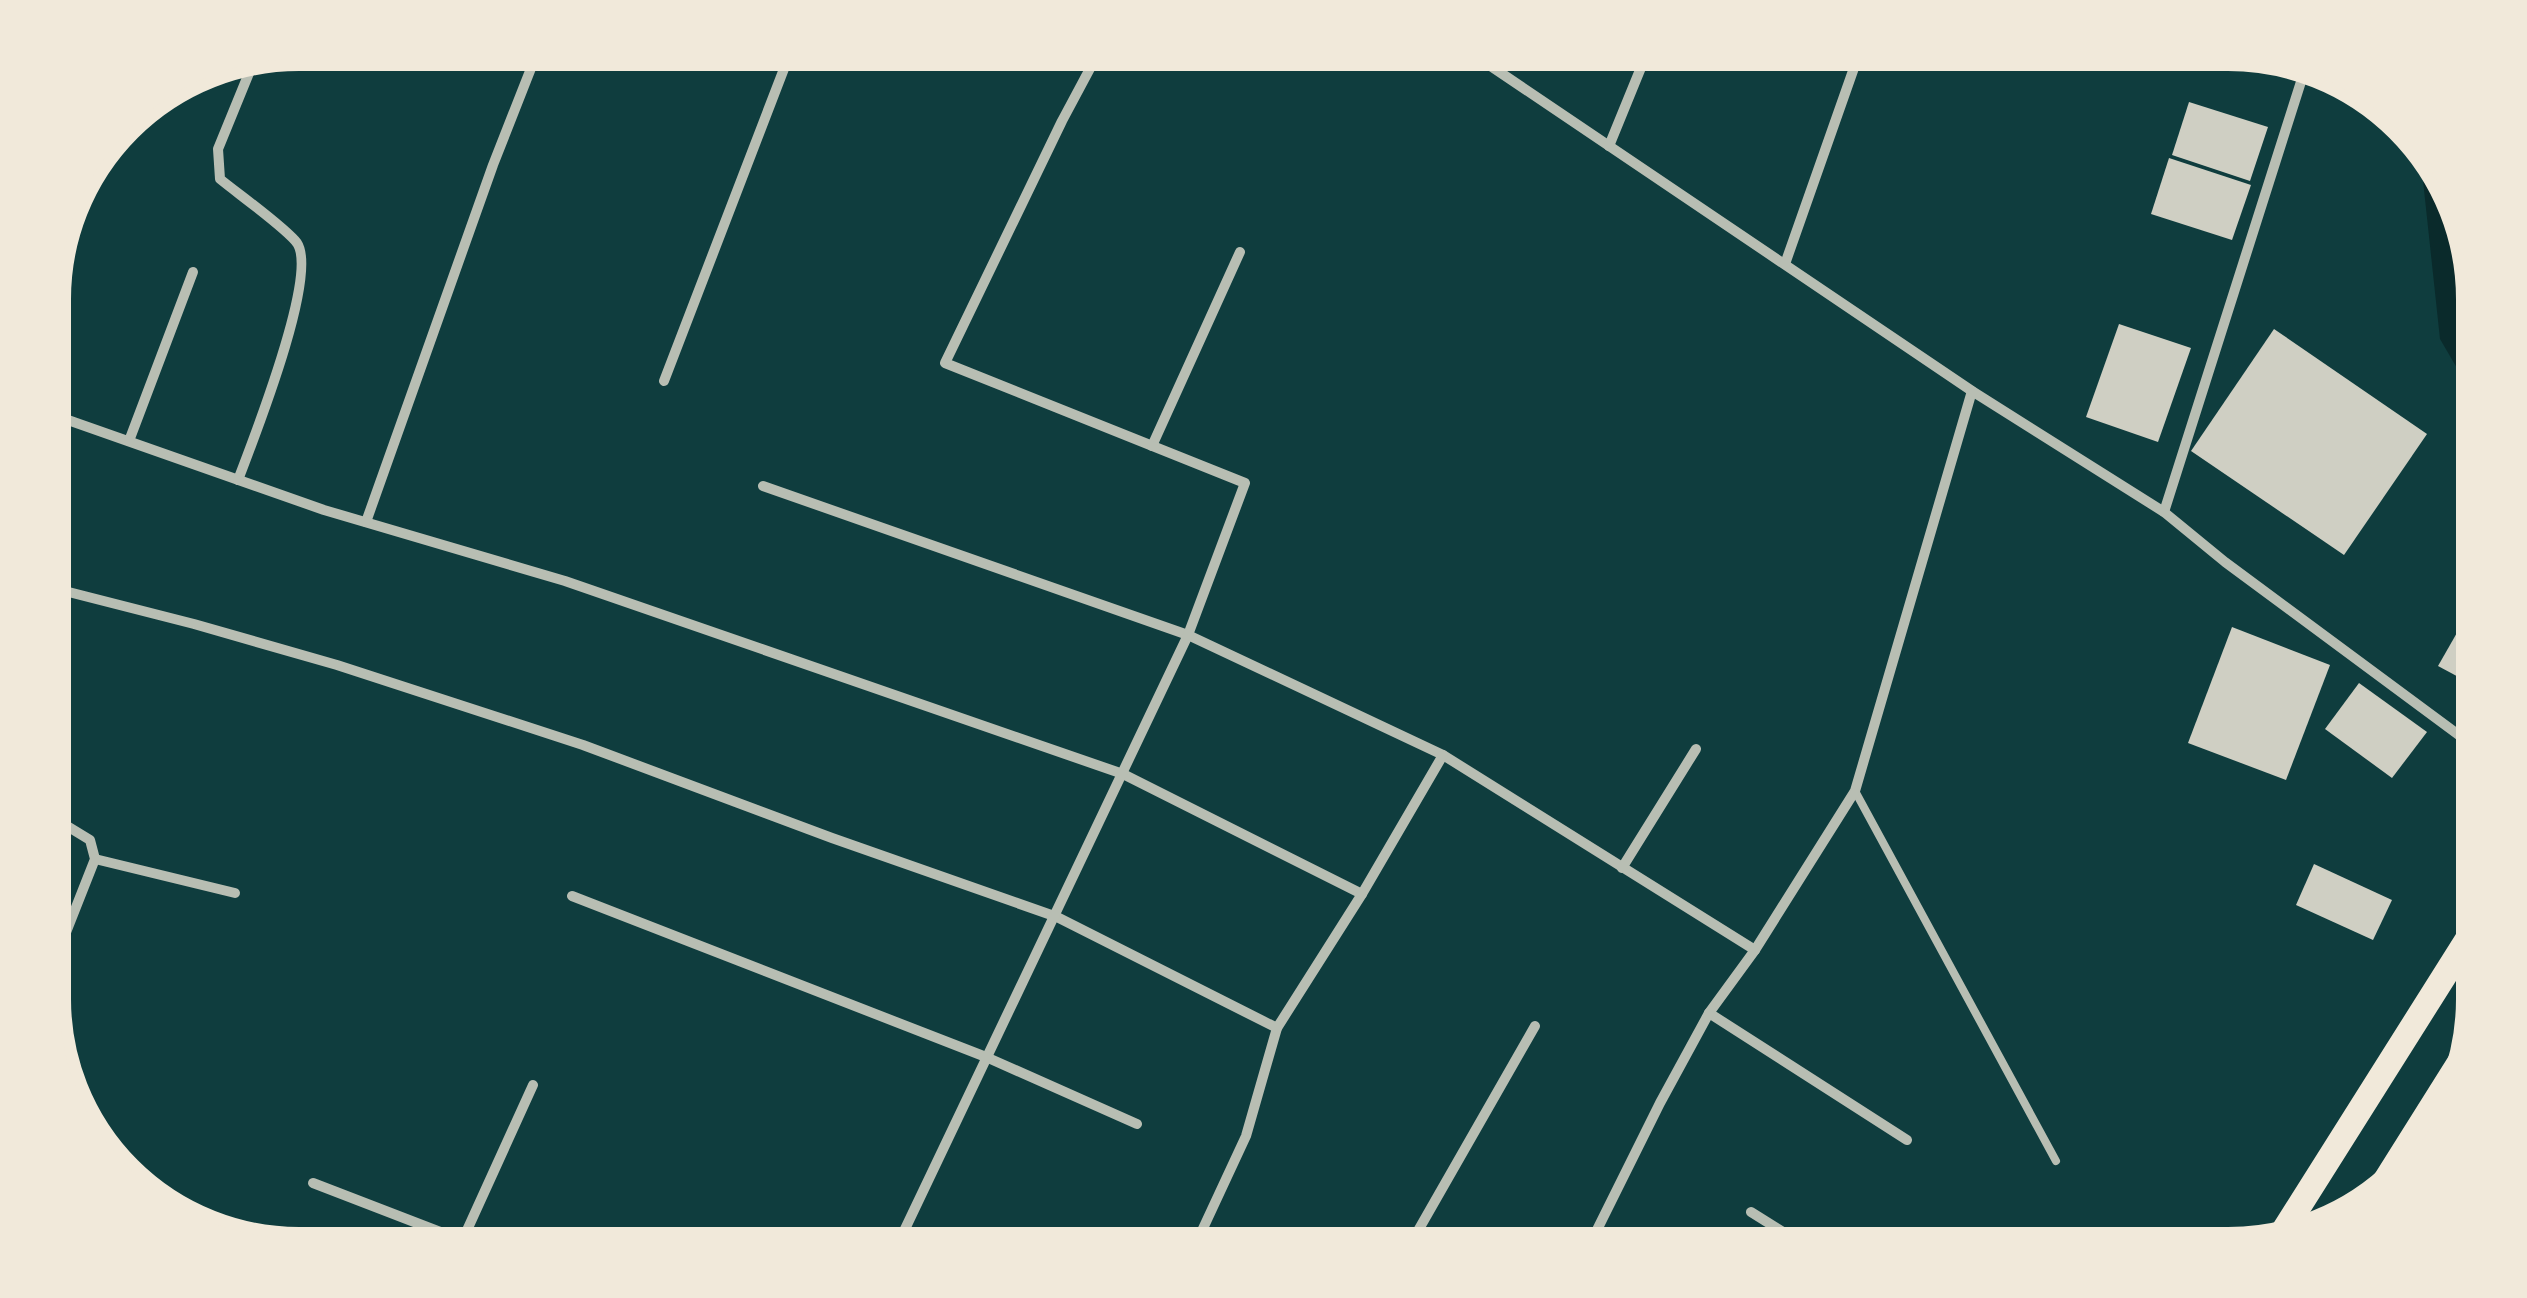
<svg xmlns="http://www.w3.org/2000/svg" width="2527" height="1298" viewBox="0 0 2527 1298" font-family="Overpass,sans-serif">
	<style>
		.water { fill: #0a2a2b }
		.building { fill: #cfcfc3 }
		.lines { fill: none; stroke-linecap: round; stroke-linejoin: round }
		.service { stroke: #b8beb3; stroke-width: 8 }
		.minor { stroke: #b8beb3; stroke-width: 10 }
		.primary { stroke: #f1e9da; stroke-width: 25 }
		.rim { fill: none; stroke: #f1e9da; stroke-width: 12 }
	</style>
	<rect width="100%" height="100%" fill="#0f3d3e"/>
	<path class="water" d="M2419,143L2437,159L2477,266L2478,404L2440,339Z"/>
	<g class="building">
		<path d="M2221,48H2228L2290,62L2286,75L2219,54Z"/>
		<path d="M2189,102L2268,127L2250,181L2172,155Z"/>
		<path d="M2169,158L2251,185L2232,240L2151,214Z"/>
		<path d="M2119,324L2191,348L2158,442L2086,417Z"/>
		<path d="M2274,329L2427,434L2344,555L2191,451Z"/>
		<path d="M2478,596L2479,688L2438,666Z"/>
		<path d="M2232,627L2330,665L2286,780L2188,743Z"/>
		<path d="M2359,683L2427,732L2392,778L2325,729Z"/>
		<path d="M2314,864L2392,900L2373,940L2296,905Z"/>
		<path d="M2181,1235L2202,1250H2169Z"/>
	</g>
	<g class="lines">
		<path class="service" d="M1855,791L2056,1161"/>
		<g class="minor">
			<path d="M1464,48L1972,391L2164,512L2225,562L2479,750"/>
			<path d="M1609,146L1649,48"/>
			<path d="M1785,264L1861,48"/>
			<path d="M664,381L792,48"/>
			<path d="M48,413L324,510L565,581L1123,774L1362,894"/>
			<path d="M129,441L193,272"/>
			<path d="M1152,446L1240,252"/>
			<path d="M238,480C253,440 319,275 297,243C286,228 237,193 220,179L218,149L256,56"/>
			<path d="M763,486L1188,635L1443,755L1755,950"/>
			<path d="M2164,512L2306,66"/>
			<path d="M366,522L493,165L539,48"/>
			<path d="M49,587L194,624L337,665L583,745L832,838L1057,917L1277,1028"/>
			<path d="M49,815L90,840L95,859L50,973"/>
			<path d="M95,859L235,893"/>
			<path d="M1622,868L1696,749"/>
			<path d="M572,896L986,1057L1137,1124"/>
			<path d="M1709,1013L1907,1140"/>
			<path d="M313,1183L461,1240"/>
			<path d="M1751,1212L1812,1250"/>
			<path d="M458,1250L533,1085"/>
			<path d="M895,1250L1188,635L1245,483L945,363L1062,121L1101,48"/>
			<path d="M1193,1250L1246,1136L1277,1028L1362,894L1443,755"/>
			<path d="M1407,1250L1535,1026"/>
			<path d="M1587,1250L1660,1103L1709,1013L1755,950L1855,791L1972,391"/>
		</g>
		<g class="primary">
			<path d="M2370,1205L2468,1049"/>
			<path d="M2279,1238L2479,921"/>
		</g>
	</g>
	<path d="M0 0H2527V1298H0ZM299 65H2228A234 234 0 0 1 2462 299V999A234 234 0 0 1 2228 1233H299A234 234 0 0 1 65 999V299A234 234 0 0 1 299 65Z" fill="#f1e9da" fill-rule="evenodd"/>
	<path class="rim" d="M299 65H2228A234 234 0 0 1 2462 299V999A234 234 0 0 1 2228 1233H299A234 234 0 0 1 65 999V299A234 234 0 0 1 299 65Z"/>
</svg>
